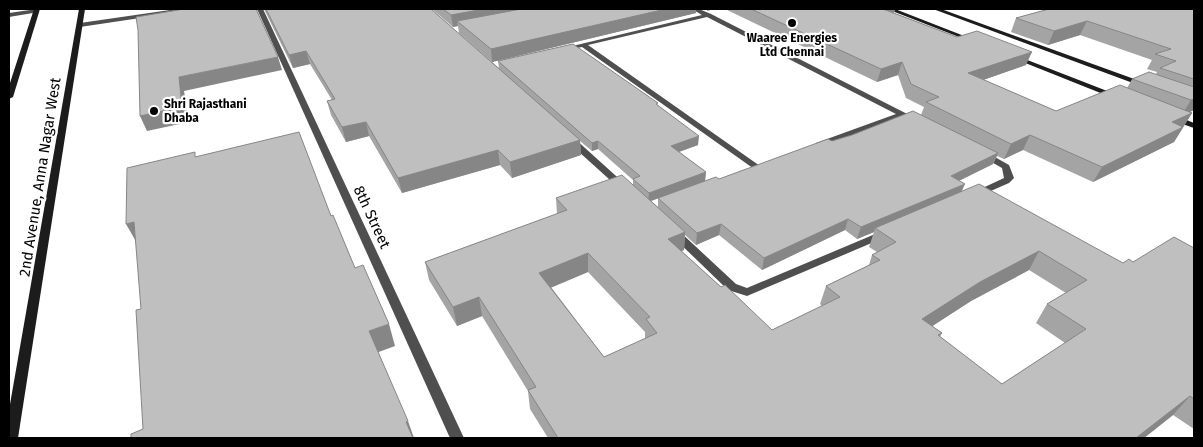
<svg xmlns="http://www.w3.org/2000/svg" width="1203" height="447" viewBox="0 0 1203 447" font-family="'Fira Sans',sans-serif">
	<style>
		.lines { fill: none; stroke-linecap: round; stroke-linejoin: round }
		.street { fill: #4f4f4f; fill-rule: evenodd }
		.secondary { fill: #1c1c1c; fill-rule: evenodd }
		.wall { fill: #a4a4a4; fill-rule: evenodd }
		.shaded-wall { fill: #868686 }
		.building { fill: #bfbfbf; stroke: #868686; fill-rule: evenodd }
		.poi-dot { fill: #000; stroke: #fff; stroke-width: 2 }
		.labels { text-anchor: middle; dominant-baseline: central; stroke-width: 4.5; stroke-linejoin: round; paint-order: stroke }
		.far-poi-label { font-size: 12px; font-weight: bold; fill: #000; stroke: #fff }
		.street-label { font-size: 15px; fill: #000; stroke: #fff }
	</style>
	<rect width="100%" height="100%" fill="#fff"/>
	<g class="lines">
		<g class="street">
			<path d="M37,9L39,10V12L9,17V13Z"/>
			<path d="M177,9H190L187,11L80,27L77,25L80,23Z"/>
			<path d="M257,9H263L464,438H450Z"/>
			<path d="M692,9H699L711,14L919,120L915,122L903,117L822,147H816V143L896,114L707,17L588,45L760,166L761,168L760,170L757,171L582,47L563,51L560,49L702,15Z"/>
			<path d="M571,137L574,138L626,185L628,187L626,189H620L568,142V138Z"/>
			<path d="M984,151L1009,165L1014,178L1009,183L977,197L974,196L972,194L974,192L1004,178L1002,168L981,156L980,154L981,152Z"/>
			<path d="M675,230L679,231L736,284L747,288L880,232H888L889,234L888,236L747,296L728,290L671,235L670,233L671,231Z"/>
		</g>
		<g class="secondary">
			<path d="M34,9H40L13,97L9,99V86Z"/>
			<path d="M79,9H85L18,438H9V410Z"/>
			<path d="M887,9H895L977,41L972,42Z"/>
			<path d="M933,9H941L1148,84L1141,86Z"/>
			<path d="M1013,56H1017L1120,96L1116,98H1113L1013,58Z"/>
			<path d="M1171,116H1177L1194,123V128L1171,120Z"/>
		</g>
	</g>
	<g class="wall">
		<path d="M264,9H431L499,68L498,61L658,105L698,145L679,152L706,172L705,181L651,201L658,207V198L719,179L832,141L921,115L924,107L906,98L898,75L877,82L725,9H895L894,13L1026,65L983,80L1056,111L1127,88L1132,79L1156,74L1157,72L1147,69L1152,60L1080,35L1048,45L1011,32L1016,18L1049,9H1194V110L1190,112L1192,113L1174,142L1093,182L1023,150L1004,159L997,156L993,164L959,181L962,191L1123,263L1133,262L1194,248V429L1173,415L1144,438H548L530,409L528,391L482,316L457,326L429,280L425,262L557,214L556,198L633,185V180L598,149L592,151L580,141L581,155L512,178L500,165L402,193L369,136L346,142L331,115L327,101L332,100L310,64L293,68ZM845,230L857,239L874,232L869,247L877,252L872,255L869,265L826,286L820,304L822,306L772,330L721,287L681,251L684,250L685,235L696,245L719,235L762,270ZM1029,270L1066,293L1047,304L1036,323L1065,343L1002,384L940,337L942,333L932,326L971,301ZM588,272L645,332V339L604,357L551,287Z"/>
		<path d="M432,9H696V13L492,62L459,33L458,26L453,27Z"/>
	</g>
	<g class="shaded-wall">
		<path d="M484,9H546L457,21L458,26L453,27L451,15Z"/>
		<path d="M666,9H696V13L492,62L491,49Z"/>
		<path d="M707,9H715L707,11Z"/>
		<path d="M881,9H895L893,16Z"/>
		<path d="M1087,21L1080,35L1048,45L1054,31Z"/>
		<path d="M306,51L310,64L293,68L289,55Z"/>
		<path d="M1032,52L1026,65L963,87L968,73Z"/>
		<path d="M278,57L282,70L184,91L189,122L147,131L140,116L179,77Z"/>
		<path d="M902,62L898,75L877,82L881,69Z"/>
		<path d="M1194,99V110L1181,116L1191,100Z"/>
		<path d="M1192,113L1174,142L1093,182L1102,167L1172,122Z"/>
		<path d="M366,122L369,136L346,142L342,127Z"/>
		<path d="M1030,135L1023,150L1004,159L1011,144Z"/>
		<path d="M699,136L698,145L670,155L671,146Z"/>
		<path d="M580,140L581,155L512,178L510,162Z"/>
		<path d="M598,141V149L592,151V143Z"/>
		<path d="M498,150L500,165L402,193L398,178Z"/>
		<path d="M998,153L993,164L946,187L951,176Z"/>
		<path d="M706,172L705,181L648,202L649,193Z"/>
		<path d="M965,184L960,195L875,228L874,232L857,239L861,227Z"/>
		<path d="M848,219L845,230L762,270L764,258Z"/>
		<path d="M134,222L138,245L126,224Z"/>
		<path d="M721,224L719,235L696,245L697,233Z"/>
		<path d="M685,232L684,250L666,258L668,239Z"/>
		<path d="M1039,251L1029,270L971,301L914,338L922,319L980,282Z"/>
		<path d="M588,253V272L541,292L539,273Z"/>
		<path d="M479,297L482,316L457,326L453,307Z"/>
		<path d="M389,324L395,346L376,353L369,331Z"/>
		<path d="M1190,396L1173,415L1144,438H1136Z"/>
		<path d="M408,421L414,438H412L406,422Z"/>
	</g>
	<g class="building">
		<path d="M184,9H256L278,57L179,77L182,107L140,116L138,30L136,17Z"/>
		<path d="M266,9H431L580,140L510,162L498,150L398,178L366,122L342,127L327,101L335,99L306,51L289,55Z"/>
		<path d="M443,9H484L451,15Z"/>
		<path d="M521,9H666L491,49L457,21Z"/>
		<path d="M751,9H883L957,37L977,31L1032,52L968,73L1056,111L1120,85L1192,113L1172,122L1183,127L1102,167L1030,135L1011,144L926,102L939,97L911,84L902,62L881,69Z"/>
		<path d="M1049,9H1194V79L1160,68L1176,61L1155,54L1171,49L1087,21L1054,31L1016,18Z"/>
		<path d="M573,44L658,103L656,104L699,136L671,146L706,172L649,193L633,179L640,176L598,141L592,143L498,61Z"/>
		<path d="M1149,72L1194,87V99L1191,100L1132,79Z"/>
		<path d="M913,111L998,153L951,176L965,184L861,227L848,219L764,258L721,224L697,233L658,198L716,177L719,179L828,139L832,141L852,135Z"/>
		<path d="M299,132L331,216L333,215L355,268L363,265L389,324L369,331L408,421L406,422L413,438H131V434L143,429L136,310L141,309L134,222L126,224L127,168L195,152V157Z"/>
		<path d="M622,175L685,232L668,239L721,287L725,285L772,330L840,297L826,286L880,260L872,255L896,242L875,228L979,184L1123,263L1129,259L1133,262L1174,237L1194,248V399L1190,396L1136,438H558L528,390L536,387L479,297L453,307L425,262L567,210L556,198ZM1039,251L1087,280L1047,304L1086,329L1002,384L938,335L942,333L922,319L980,282ZM588,253L650,317L646,319L657,333L604,357L539,273Z"/>
	</g>
	<g class="poi-dot">
		<circle cx="792" cy="23" r="5"/>
		<circle cx="154" cy="111" r="5"/>
	</g>
	<g class="labels">
		<g class="far-poi-label">
			<text x="792" y="38">Waaree Energies<tspan x="792" dy="14">Ltd Chennai</tspan></text>
			<text x="164" y="104" text-anchor="start">Shri Rajasthani<tspan x="164" dy="14">Dhaba</tspan></text>
		</g>
		<g class="street-label">
			<text transform="translate(40 177) rotate(-81)">2nd Avenue, Anna Nagar West</text>
			<text transform="translate(372 217) rotate(65)">8th Street</text>
		</g>
	</g>
	<rect width="1203" height="447" fill="none" stroke="#000000" stroke-width="20"/>
</svg>
